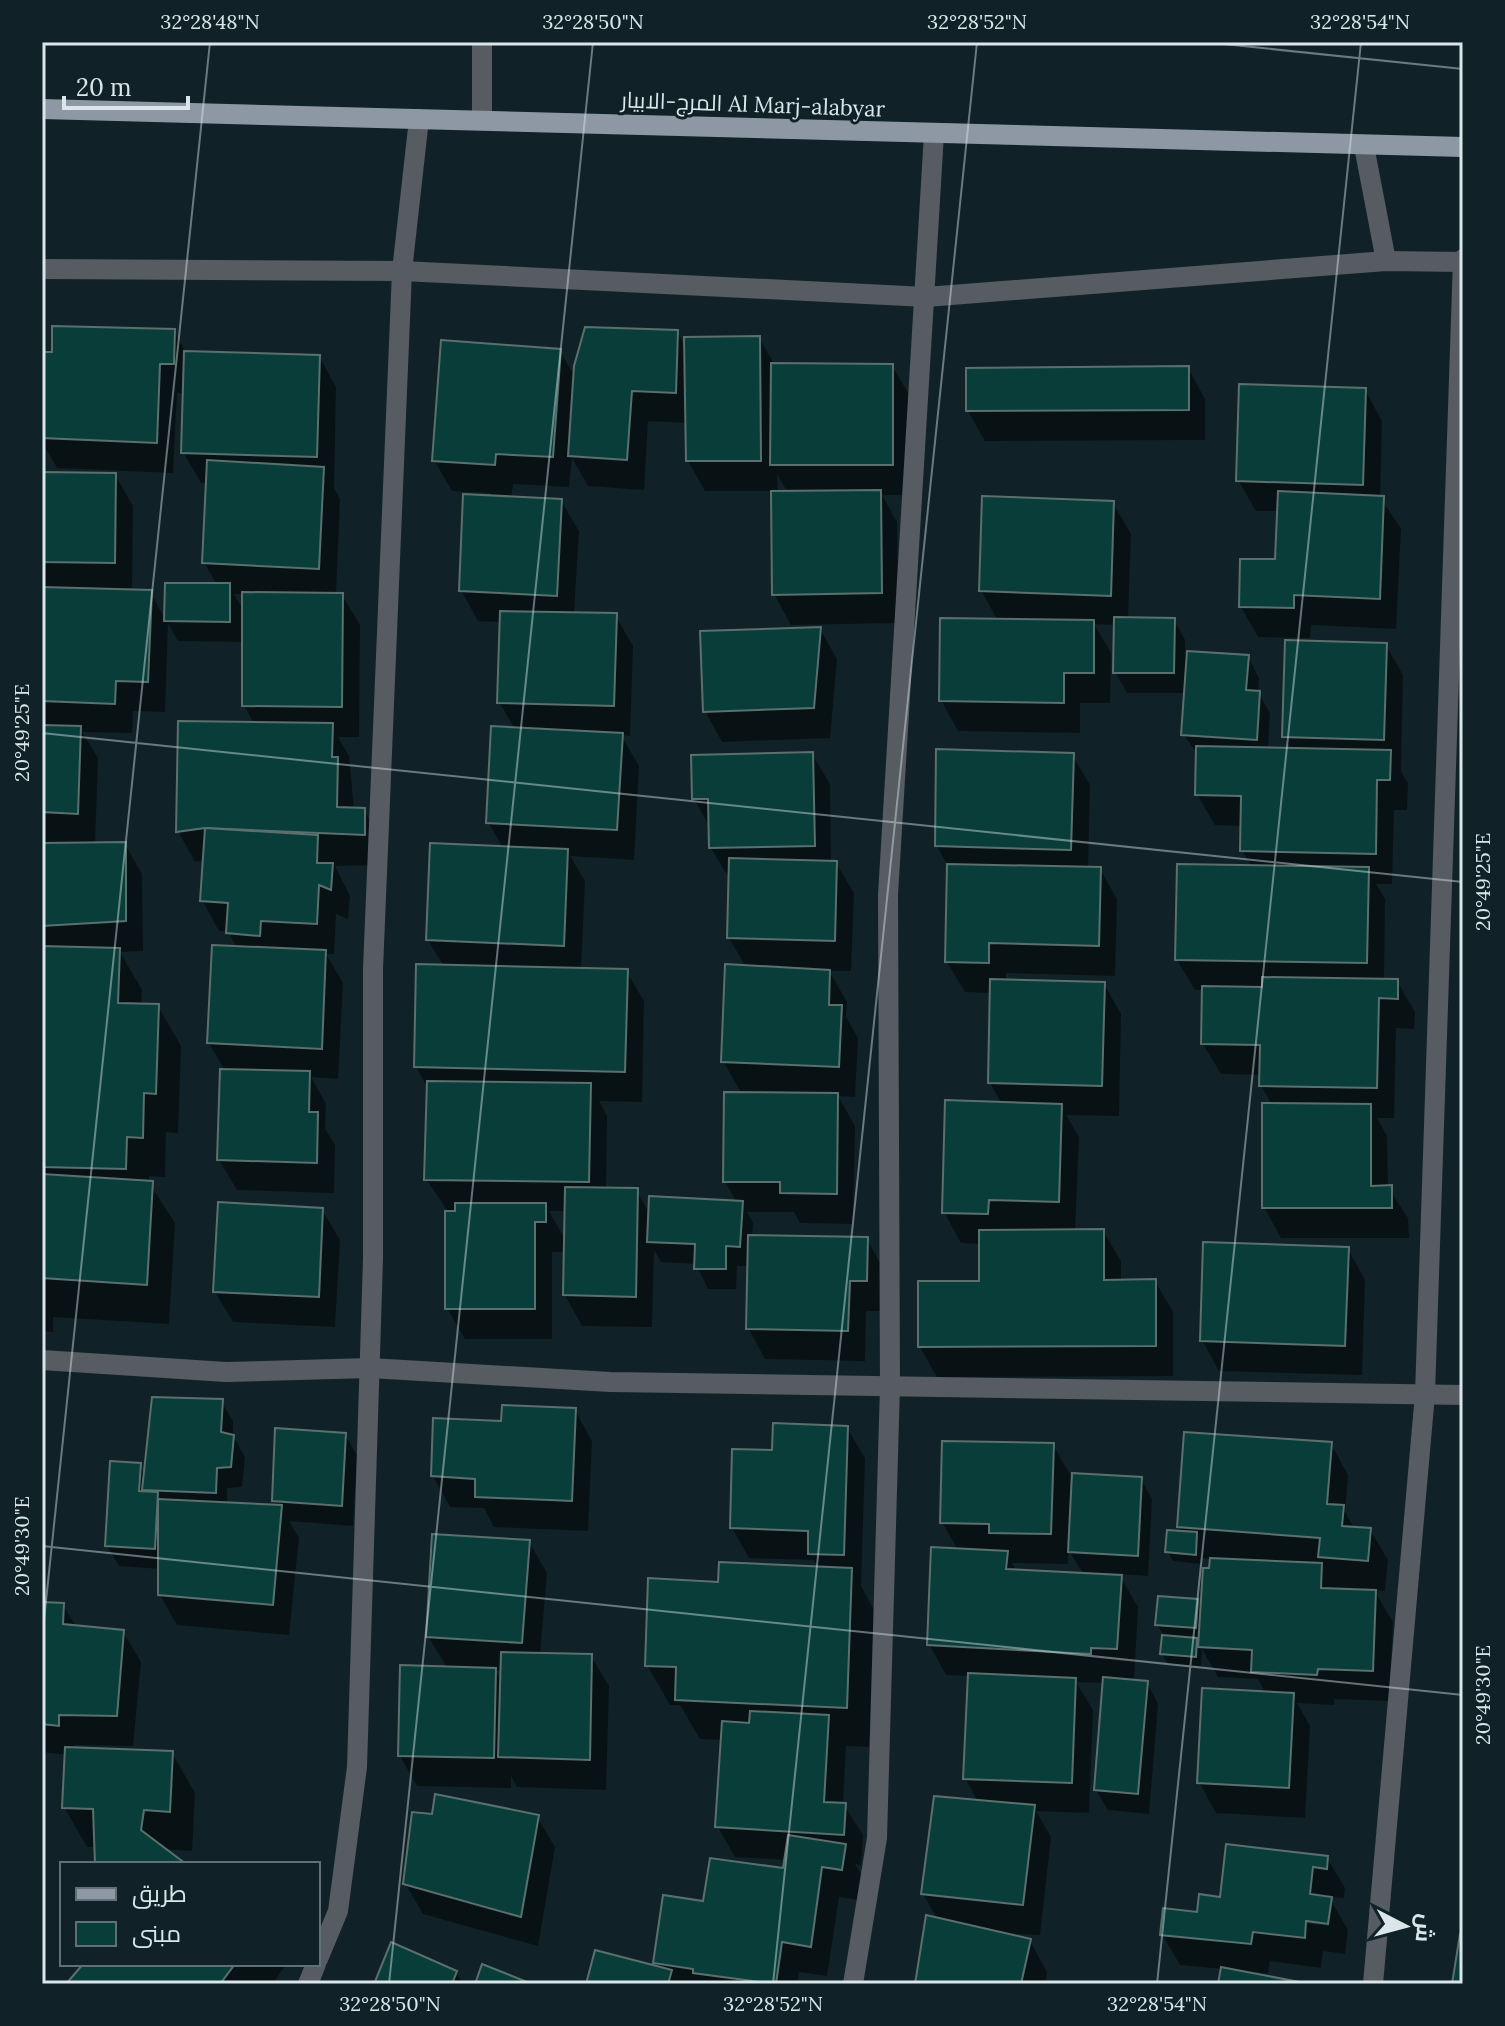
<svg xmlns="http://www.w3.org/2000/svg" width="1505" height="2026" viewBox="0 0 1505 2026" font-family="Lora,Cairo,serif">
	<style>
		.shadow { fill: #0007; fill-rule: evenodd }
		.building { fill: #093d39; stroke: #5a706e; stroke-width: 2 }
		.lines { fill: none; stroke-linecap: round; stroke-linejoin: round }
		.minor { stroke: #565c62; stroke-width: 20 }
		.major { stroke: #8e98a5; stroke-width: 20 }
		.ticks { fill: none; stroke: #dae6ea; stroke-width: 2; stroke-opacity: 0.45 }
		.labels { text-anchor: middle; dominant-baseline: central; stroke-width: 6; stroke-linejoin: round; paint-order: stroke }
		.street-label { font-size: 22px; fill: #dae6ea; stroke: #102228 }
		.neatline { fill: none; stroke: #dae6ea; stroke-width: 3 }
		.ticks-label { font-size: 20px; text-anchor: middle; fill: #dae6ea }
	</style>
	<rect width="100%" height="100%" fill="#102228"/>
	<g class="shadow">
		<path d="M174,331L186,353L319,356L336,387L334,488L340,499L336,595H342L360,625L359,737H338L349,756L354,809L364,810L381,840V865L335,866L350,896L348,919L336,914L334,954H326L343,983L338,1079L311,1077L326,1104L325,1129L335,1145L334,1193L237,1190L219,1160L225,1071L209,1043L237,948L228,931H219L202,900L204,860L195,862L178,831L254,724L244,705V642L178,641L168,624L165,712L133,711L132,733L82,732L98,758L95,844H125L142,874L143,951L120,952L142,990L141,1006H158L181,1046L178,1133L166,1132L165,1177L149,1176V1183L175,1223L169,1324L53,1317V1332L42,1331V474L115,475L133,506L132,592H150L166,620L217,585L204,562L208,483H201L183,452L185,394L177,393L173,473L57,468L42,442V354ZM234,594H244V611Z"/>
		<path d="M677,332L686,349L759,338L775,365L892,366L910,396V495H882L897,522L898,623L791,625L774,594L773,491H705L688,461L687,423L648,421L644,490L588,486L572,458L569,487L513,484L511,498L561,501L579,531L574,614L615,615L633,646L630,736L621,735L639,766L634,860L570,856L585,881L581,970L626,971L644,1001L642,1102L599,1101L607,1116L606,1190H636L650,1214L737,1203L725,1181L742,1094L723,1061L746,967L729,938V878L711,848V829L694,799L812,754L830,784L831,863H836L854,893L851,971H829L847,1002L846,1017L858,1038L855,1097L838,1096L855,1126L853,1224L800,1223L794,1212H747L753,1223L752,1237L867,1239L884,1270L883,1311H866L865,1361L765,1359L748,1328L749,1266H737L736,1289H708L696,1264L661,1262L654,1250L652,1327L582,1326L565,1295L566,1252H552V1339H465L447,1308V1210L426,1179L428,1088L416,1067L444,967L428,940L503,848L488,822L515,729L499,702L502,622L478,621L461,590L490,493L452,491L434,460L560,351L575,377ZM777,474L788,493H778ZM549,1211H567L566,1241Z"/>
		<path d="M1188,368L1205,399V440L985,441L968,411Z"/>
		<path d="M1365,390L1382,421L1380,498L1401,528L1396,629L1311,625L1310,638L1258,637L1241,607L1277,561L1279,511H1256L1238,480Z"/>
		<path d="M1113,503L1131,534L1128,619L1174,620L1185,640V653L1248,657L1259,678L1258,692L1270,713L1268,749L1292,750L1284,737L1386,645L1403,675L1401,771L1408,783L1407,810H1394L1392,884H1376L1385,899L1384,981H1397L1415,1012L1414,1029L1396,1028L1394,1118H1377L1387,1136L1388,1187L1408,1218L1409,1238H1281L1264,1207L1272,1105L1261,1085V1075L1221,1074L1203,1044L1204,990H1195L1177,960L1252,867L1242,850V826L1215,825L1197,795L1198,755L1183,734L1186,693H1127L1115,672L1116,625L1094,624L1111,653L1110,703H1080V733L958,731L941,700L998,621L981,590Z"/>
		<path d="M820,629L837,659L830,738L722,742L705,711Z"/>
		<path d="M1072,755L1090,785L1088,869H1100L1117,899L1115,976L1006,973V982L1104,984L1121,1014L1119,1116L1066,1115L1079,1137L1075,1231H1103L1121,1261V1282L1155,1281L1173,1312V1376L937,1377L920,1347L981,1283V1244L961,1243L944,1212L1002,1104L990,1083L992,993L965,992L947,962L949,868L937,846Z"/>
		<path d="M322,1210L340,1240L335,1327L233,1322L215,1292Z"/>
		<path d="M1348,1249L1365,1280L1362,1375L1219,1371L1202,1340Z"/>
		<path d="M221,1401L233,1421V1436L245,1457L242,1487L227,1488V1505L278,1507L274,1500L345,1435L357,1455L353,1526L289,1521L299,1538L289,1635L177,1625L160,1595V1569L119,1566L107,1546L139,1465L145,1475Z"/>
		<path d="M575,1410L592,1441L588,1531L494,1527L484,1508L450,1507L433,1476L503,1423Z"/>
		<path d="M847,1428L865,1458L861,1586L874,1610L869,1747L846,1746L843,1803L863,1835L861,1865L855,1864L863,1877L859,1900L839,1897L827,1976L799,1972L797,1984H590L658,1969L655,1963L705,1903L785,1870L786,1860L735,1857L718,1827L723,1740L700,1739L680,1705H670L647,1665L720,1584L819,1569L814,1560L749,1558L732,1528L774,1452Z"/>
		<path d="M1331,1444L1348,1475L1345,1512L1355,1529L1370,1530L1388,1560L1385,1591L1374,1590L1393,1622L1389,1701L1334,1699V1705L1297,1703L1310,1726L1305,1818L1216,1813L1199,1782L1266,1694L1258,1679L1218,1677L1202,1649L1201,1666L1168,1664L1162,1654L1164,1635L1157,1625L1197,1601L1202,1610L1212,1559L1201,1558L1200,1564L1173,1561L1167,1551L1183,1533L1179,1527Z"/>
		<path d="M1053,1445L1074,1481L1141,1479L1152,1499L1148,1576L1119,1574L1138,1607L1134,1682L1147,1683L1158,1704L1149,1814L1108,1810L1096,1790L1105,1683L1076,1682L1093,1710L1089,1813L1036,1811L1051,1837L1040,1935L994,1933L1030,1941L1047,1972L1045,1984H917L938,1920L923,1894L978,1802L965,1778L970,1676L946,1675L929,1644L958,1550L942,1522ZM1068,1549L1084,1575L1017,1571L1012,1563L1068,1564Z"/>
		<path d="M529,1542L547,1573L540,1655L591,1656L609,1686L606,1790L517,1787L511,1776V1788L417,1786L400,1756L447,1668L428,1636ZM495,1670L502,1671V1682Z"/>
		<path d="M42,1604L63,1605L76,1627L123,1632L141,1662L133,1746L75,1745V1749L172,1753L195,1793L192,1851L163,1849L182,1864H97V1847H87L64,1807L67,1755L42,1752Z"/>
		<path d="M537,1817L555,1847L538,1946L423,1914L405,1883Z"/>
		<path d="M1327,1858L1345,1888L1344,1898L1329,1897L1348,1930L1345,1954L1323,1951L1321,1968L1270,1961L1268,1974L1255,1972L1254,1975L1299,1984H1220L1223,1969L1180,1965L1162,1934L1222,1899ZM1297,1918L1329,1922V1926L1296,1922Z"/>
		<path d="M85,1964H285L286,1965L272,1984H69Z"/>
		<path d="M456,1972L463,1984H377Z"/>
	</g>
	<g class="building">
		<path d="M52,326L175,329L174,364H160L157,443L42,438V352H52Z"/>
		<path d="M585,327L678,330L676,393L632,391L627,460L568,456L574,366Z"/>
		<path d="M760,336L761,461H686L684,337Z"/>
		<path d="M441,340L561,349L553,457L496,454L495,465L432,461Z"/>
		<path d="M184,351L320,355L317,457L181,453Z"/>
		<path d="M771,363L893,364V465H770Z"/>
		<path d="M1189,366V410L966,411V368Z"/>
		<path d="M1239,384L1366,388L1363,485L1236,481Z"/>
		<path d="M207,460L324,467L319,569L202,563Z"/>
		<path d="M42,472L116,473L115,563L42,562Z"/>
		<path d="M881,490L882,593L772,595L771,491Z"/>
		<path d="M1278,491L1384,496L1380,599L1294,595V608L1239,607L1240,559H1275Z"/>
		<path d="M463,494L562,499L557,596L459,591Z"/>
		<path d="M982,496L1114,501L1111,596L979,591Z"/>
		<path d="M165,583H230V622L164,621Z"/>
		<path d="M42,587L152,590L148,682L116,681L115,704L42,701Z"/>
		<path d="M242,592L343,593L342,707L242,706Z"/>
		<path d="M500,611L617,613L614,706L497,703Z"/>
		<path d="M1114,617L1175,618L1174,673H1113Z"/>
		<path d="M940,618L1094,620V673H1064V703L939,701Z"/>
		<path d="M821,627L814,708L703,712L700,631Z"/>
		<path d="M1285,640L1387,643L1384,740L1282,737Z"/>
		<path d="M1187,651L1249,655L1246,690L1260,691L1257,740L1181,735Z"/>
		<path d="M178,721L333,723L332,757H338L337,807L365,808V835L205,828L176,832Z"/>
		<path d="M42,725L81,726L78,814L42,812Z"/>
		<path d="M491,726L623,733L617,830L486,823Z"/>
		<path d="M1196,746L1391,750L1390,780H1377L1376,854L1240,851L1241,796L1195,795Z"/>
		<path d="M936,749L1074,753L1071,850L935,846Z"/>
		<path d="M813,752L815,846L709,848L708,799H692L691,755Z"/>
		<path d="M205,828L318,835L317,863H333L331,890L319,885L317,924L261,921L260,936L226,933L228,903L200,901Z"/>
		<path d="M126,842V921L42,926V843Z"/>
		<path d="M430,843L568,849L564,946L426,940Z"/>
		<path d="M729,858L837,861L835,941L727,938Z"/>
		<path d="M947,864L1101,867L1099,946L989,943V963L945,962Z"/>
		<path d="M1177,864L1369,867L1367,963L1175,960Z"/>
		<path d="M212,945L326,950L322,1049L207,1043Z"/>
		<path d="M42,946L120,948L118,1003L159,1004L156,1094L144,1093L143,1138L127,1137L126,1169L42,1167Z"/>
		<path d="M416,964L628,969L625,1072L414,1067Z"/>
		<path d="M725,964L830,970L829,1005H842L839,1067L721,1062Z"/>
		<path d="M1262,977L1398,979V999L1379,998L1377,1088L1259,1086L1260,1045L1201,1044L1202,986L1262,987Z"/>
		<path d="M990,979L1105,982L1102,1086L988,1083Z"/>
		<path d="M220,1069L310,1071L309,1112H318L317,1163L217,1160Z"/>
		<path d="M427,1081L591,1083L589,1182L424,1180Z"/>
		<path d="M724,1092L838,1093L837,1194L780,1193V1182H723Z"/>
		<path d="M945,1100L1062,1104L1059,1202L989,1200L988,1214L942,1213Z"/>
		<path d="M1262,1103L1371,1104V1186L1392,1185V1208H1262Z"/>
		<path d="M42,1174L153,1181L147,1285L42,1278Z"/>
		<path d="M565,1187L638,1188L636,1297L563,1295Z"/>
		<path d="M649,1196L743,1201L740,1247L726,1246V1269H694L695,1244L647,1242Z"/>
		<path d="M218,1202L323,1208L319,1297L213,1292Z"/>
		<path d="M455,1203H546V1222H535V1309H445V1211H455Z"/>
		<path d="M1104,1229V1280L1156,1279V1346L918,1347V1281H979V1230Z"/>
		<path d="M748,1235L868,1237L867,1281H850L848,1331L746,1329Z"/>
		<path d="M1203,1242L1349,1247L1345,1346L1200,1341Z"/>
		<path d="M152,1397L223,1399L221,1432L234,1435L231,1467L217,1468L216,1493L142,1490Z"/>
		<path d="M502,1405L576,1408L572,1501L475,1497V1479L431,1476L433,1418L501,1421Z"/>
		<path d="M773,1423L848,1426L844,1555L808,1554V1531L730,1528L732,1449L772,1450Z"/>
		<path d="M275,1428L346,1433L342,1506L272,1501Z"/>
		<path d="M1184,1432L1332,1442L1327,1504L1344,1505L1342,1526L1371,1528L1368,1561L1318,1557L1320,1538L1177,1527Z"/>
		<path d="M942,1441L1054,1443L1051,1534L989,1533V1524L940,1523Z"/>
		<path d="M110,1461L141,1463L139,1491L158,1492L155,1549L105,1546Z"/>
		<path d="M1072,1473L1142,1477L1138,1556L1068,1552Z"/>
		<path d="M158,1499L282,1505L273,1605L158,1595Z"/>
		<path d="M1167,1530L1197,1532L1196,1555L1165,1552Z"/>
		<path d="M432,1534L530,1540L522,1643L426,1637Z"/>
		<path d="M931,1547L1008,1551L1006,1569L1122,1575L1117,1649L1091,1648V1654L927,1645Z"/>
		<path d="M1210,1558L1322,1563L1321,1588L1376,1590L1373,1671L1318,1669L1317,1675L1251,1672L1252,1650L1198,1647L1203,1568H1209Z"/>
		<path d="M719,1562L852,1568L847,1708L675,1700L676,1667L645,1666L648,1578L718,1582Z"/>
		<path d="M1158,1596L1198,1599L1196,1628L1155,1625Z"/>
		<path d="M42,1602L64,1603L63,1624L124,1630L117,1716L59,1715V1726L42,1724Z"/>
		<path d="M1162,1635L1197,1638L1196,1657L1160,1654Z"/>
		<path d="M501,1652L592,1654L590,1760L498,1757Z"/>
		<path d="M400,1665L496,1668L494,1758L398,1756Z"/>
		<path d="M968,1673L1076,1678L1072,1783L963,1779Z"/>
		<path d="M1103,1677L1148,1681L1138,1794L1094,1790Z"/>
		<path d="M1202,1688L1294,1693L1289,1788L1197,1783Z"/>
		<path d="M750,1711L829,1715L824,1802L846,1803L844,1835L715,1827L722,1721L749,1723Z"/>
		<path d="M65,1747L173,1751L170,1812L144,1810L141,1830L186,1864H95L93,1809L62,1808Z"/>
		<path d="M435,1794L539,1815L521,1917L403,1884L412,1812L432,1814Z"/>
		<path d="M934,1796L1035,1805L1023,1905L921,1894Z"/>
		<path d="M788,1835L846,1844L842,1870L822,1867L811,1947L782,1942L776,1984L693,1973V1969L653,1963L663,1895L703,1901L710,1858L783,1868Z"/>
		<path d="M1226,1844L1328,1856L1327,1869L1313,1867L1310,1894L1332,1897L1328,1924L1306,1921L1305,1938L1253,1932L1251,1944L1160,1935L1163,1908L1197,1912L1199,1894L1220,1897Z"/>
		<path d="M926,1915L1031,1939L1021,1984H915Z"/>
		<path d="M1460,1934L1463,1935V1984H1452Z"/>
		<path d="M391,1942L457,1971L452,1984H374Z"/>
		<path d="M595,1950L672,1970L668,1984H586Z"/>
		<path d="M83,1964H235L220,1984H66Z"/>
		<path d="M482,1964L532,1984H475Z"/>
		<path d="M1221,1967L1310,1984H1218Z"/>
	</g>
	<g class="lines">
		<g class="minor">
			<path d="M482,119V42"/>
			<path d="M1364,146L1386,261"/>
			<path d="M42,269L402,271L926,297L1386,261L1463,262"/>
			<path d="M42,1360L226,1372L370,1368L610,1382L1463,1395"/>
			<path d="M318,1959L338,1911L357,1767L373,1259V969L402,271L419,119"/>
			<path d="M308,1984L316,1964"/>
			<path d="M853,1984L877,1838L890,1386L888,895L934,134"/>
			<path d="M1373,1984L1425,1394L1463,259"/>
		</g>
		<path class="major" d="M42,109L1463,147"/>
	</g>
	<path class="ticks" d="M1204,42L1463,69M42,733L1463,882M42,1546L1463,1695M42,1639L210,42M389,1984L593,42M773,1984L977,42M1157,1984L1361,42"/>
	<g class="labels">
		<g class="street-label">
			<text transform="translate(753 104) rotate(2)">المرج-الابيار Al Marj-alabyar</text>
		</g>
	</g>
	<rect width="1505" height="2026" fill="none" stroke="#102228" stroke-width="88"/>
	<rect x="60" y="1862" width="260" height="104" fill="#102228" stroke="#617076" stroke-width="2"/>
	<rect x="76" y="1888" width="40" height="12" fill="#8e98a5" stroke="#617076" stroke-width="2"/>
	<text x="132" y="1902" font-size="24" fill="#dae6ea">طريق</text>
	<rect x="76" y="1922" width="40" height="24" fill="#093d39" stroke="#617076" stroke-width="2"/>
	<text x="132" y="1942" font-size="24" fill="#dae6ea">مبنى</text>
	<g transform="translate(1405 1926) rotate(96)" stroke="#102228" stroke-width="6" paint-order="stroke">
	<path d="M0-6L14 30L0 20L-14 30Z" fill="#dae6ea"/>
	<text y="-12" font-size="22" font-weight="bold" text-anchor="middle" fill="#dae6ea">ش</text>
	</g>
	<path d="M64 96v12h124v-12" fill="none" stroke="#dae6ea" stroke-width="4"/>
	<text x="76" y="96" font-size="24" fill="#dae6ea" stroke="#102228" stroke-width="6" paint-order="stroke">20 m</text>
	<rect x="44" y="44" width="1417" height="1938" class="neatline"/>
	<g class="ticks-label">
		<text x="210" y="29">32°28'48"N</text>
		<text x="593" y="29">32°28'50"N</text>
		<text x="977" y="29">32°28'52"N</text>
		<text x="1360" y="29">32°28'54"N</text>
		<text transform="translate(22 733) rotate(-90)" y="7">20°49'25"E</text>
		<text transform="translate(1483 882) rotate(-90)" y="7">20°49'25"E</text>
		<text transform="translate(22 1546) rotate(-90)" y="7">20°49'30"E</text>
		<text transform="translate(1483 1695) rotate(-90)" y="7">20°49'30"E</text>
		<text x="390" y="2011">32°28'50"N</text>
		<text x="773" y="2011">32°28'52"N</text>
		<text x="1157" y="2011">32°28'54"N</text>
	</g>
</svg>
